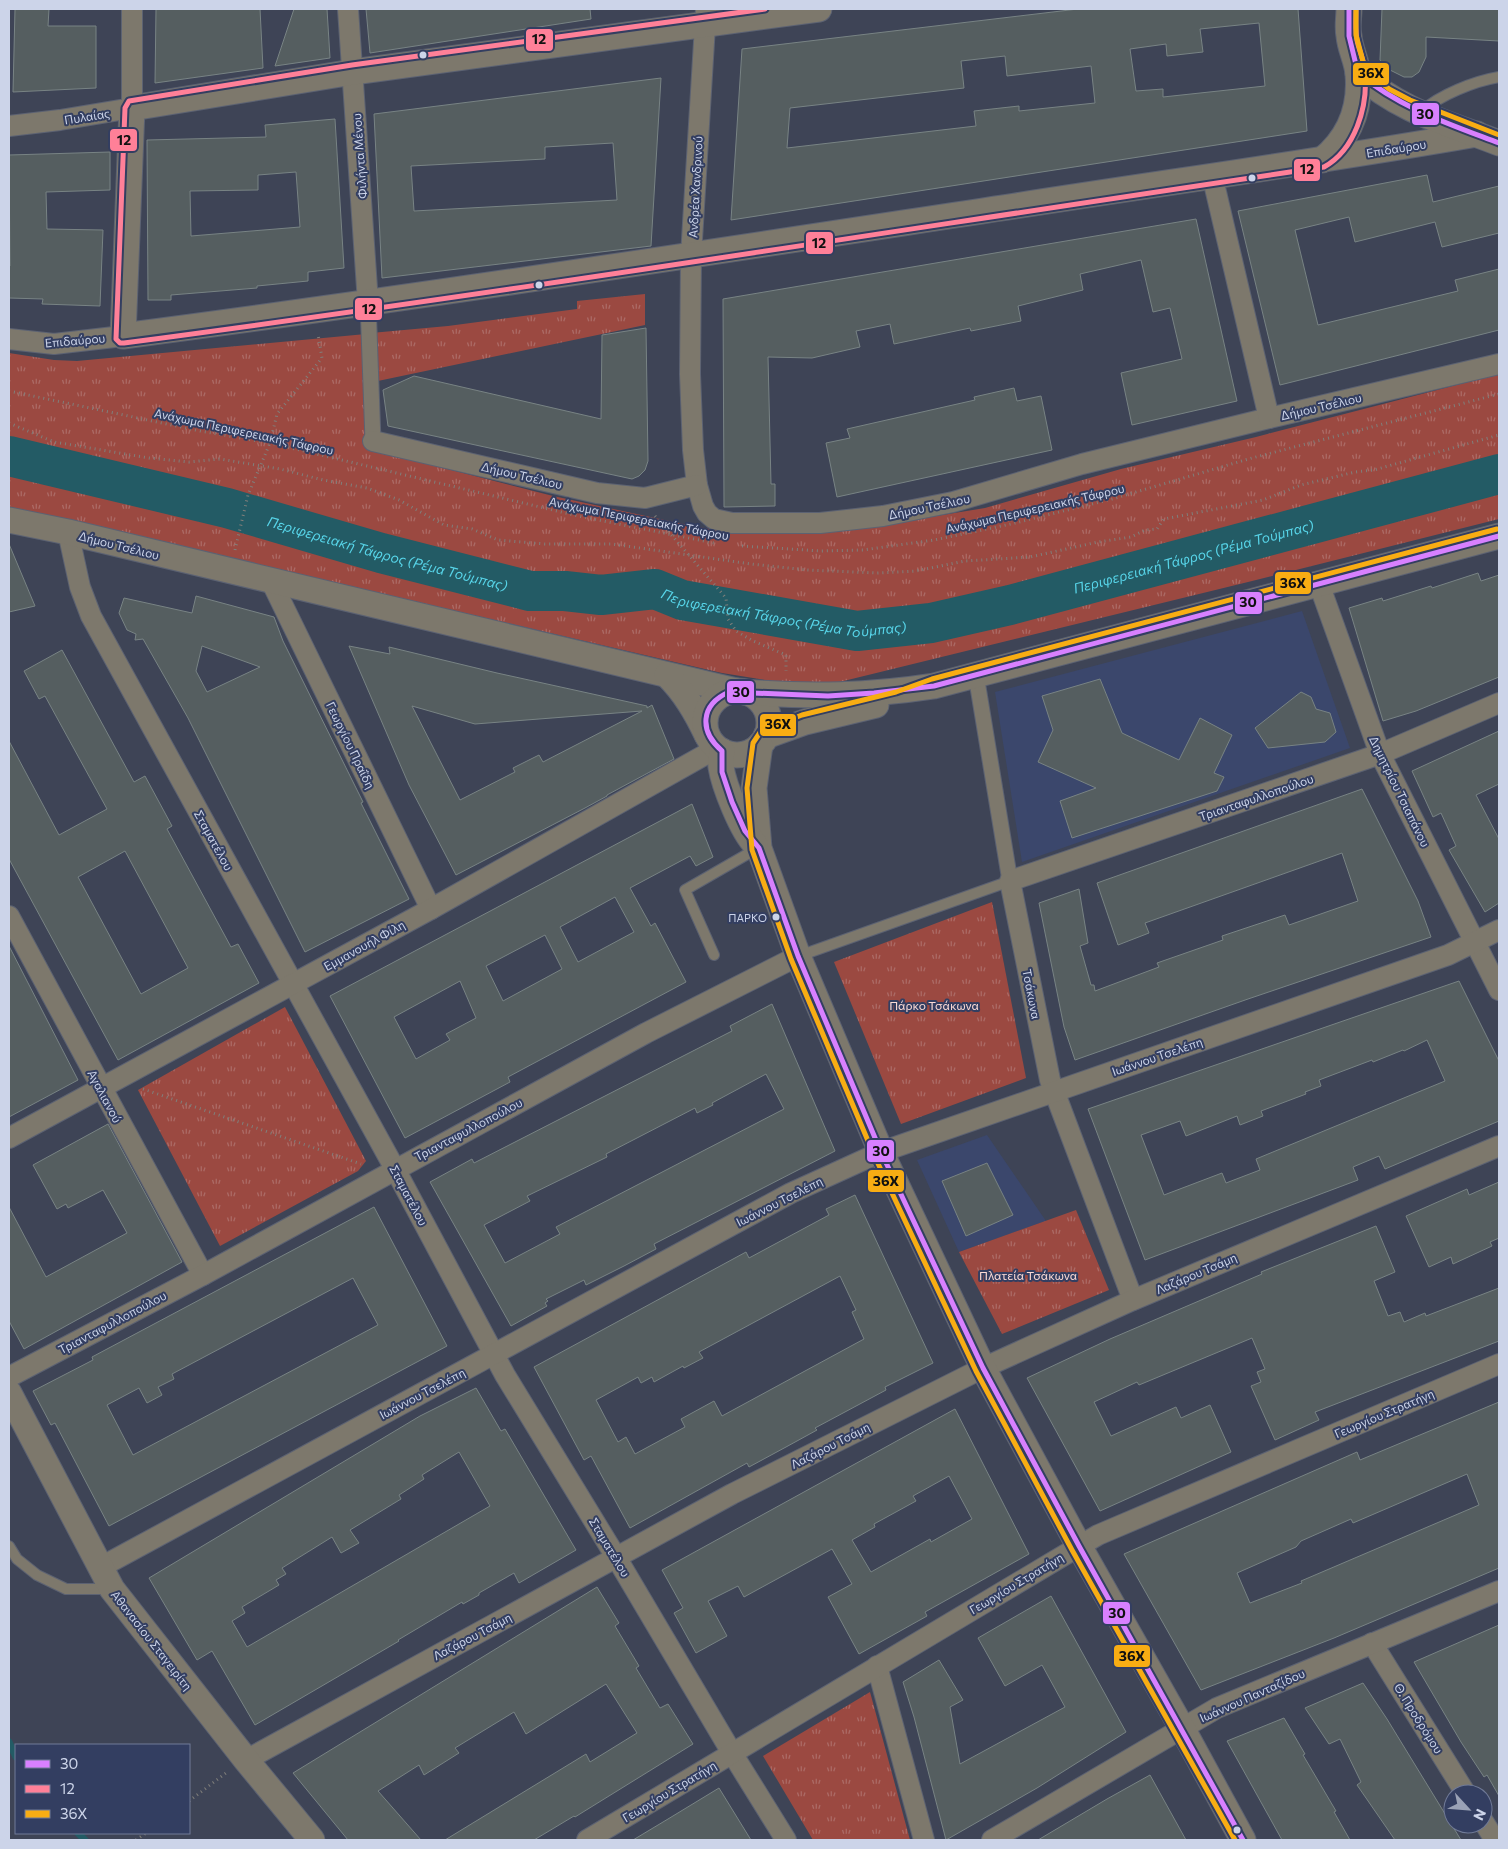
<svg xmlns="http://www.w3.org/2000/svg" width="1508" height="1849" viewBox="0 0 1508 1849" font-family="Commissioner,sans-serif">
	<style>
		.built { fill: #3b476c }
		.grass { fill: url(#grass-tufts) }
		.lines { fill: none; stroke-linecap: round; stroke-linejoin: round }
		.stream { stroke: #235b65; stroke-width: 7 }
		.river { stroke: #235b65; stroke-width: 40 }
		.building { fill: #555e60; stroke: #788384; fill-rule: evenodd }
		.service-casing { stroke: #5c6272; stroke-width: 12 }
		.pedestrian-casing { stroke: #5c6272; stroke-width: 17 }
		.minor-casing { stroke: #5c6272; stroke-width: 22 }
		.tertiary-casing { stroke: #5c6272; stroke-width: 27 }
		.path { stroke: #807f7b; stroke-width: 3; stroke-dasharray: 1 4; stroke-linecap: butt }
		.service { stroke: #7d786c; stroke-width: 10 }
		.pedestrian { stroke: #7d786c; stroke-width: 15 }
		.minor { stroke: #7d786c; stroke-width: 20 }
		.tertiary { stroke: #7d786c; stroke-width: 25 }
		.bus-1-casing { stroke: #333e61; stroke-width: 9 }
		.bus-2-casing { stroke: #333e61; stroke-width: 9 }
		.bus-3-casing { stroke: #333e61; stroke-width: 9 }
		.bus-1 { stroke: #d880ff; stroke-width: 5 }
		.bus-2 { stroke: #ff8098; stroke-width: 5 }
		.bus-3 { stroke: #f8ad13; stroke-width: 5 }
		.bus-dot { fill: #ccd4e9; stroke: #333e61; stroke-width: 2 }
		.labels { text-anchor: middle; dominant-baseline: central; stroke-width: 4; stroke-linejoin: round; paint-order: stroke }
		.bus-label { font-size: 11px; fill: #ccd4e9; stroke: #333e61; text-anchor: end }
		.street-label { font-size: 12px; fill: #ccd4e9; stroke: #333e61 }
		.park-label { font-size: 12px; fill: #fcdbd5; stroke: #333e61 }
		.water-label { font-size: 14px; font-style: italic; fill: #57d4e8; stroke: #333e61 }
		.line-badge { stroke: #333e61; stroke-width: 2 }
		.pale-badge-label { font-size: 14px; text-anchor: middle; font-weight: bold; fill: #111 }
	</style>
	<defs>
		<pattern id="grass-tufts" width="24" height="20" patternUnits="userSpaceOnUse" patternTransform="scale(1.25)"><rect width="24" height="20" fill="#9b4941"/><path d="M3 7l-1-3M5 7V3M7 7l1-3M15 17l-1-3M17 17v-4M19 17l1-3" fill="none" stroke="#ac6b66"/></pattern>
	</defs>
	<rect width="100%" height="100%" fill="#3e4456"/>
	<g class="built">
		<path d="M1302,611L1350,748L1022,862L995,692Z"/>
		<path d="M987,1135L1046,1221L959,1252L917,1160Z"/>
	</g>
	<g class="grass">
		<path d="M645,294V325L373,382L371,333L448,326L577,309V301Z"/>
		<path d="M366,334L369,449L553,496L669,521L714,530L750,534L807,533L851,530L985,508L1121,469L1256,437L1499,374V519L1248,582L815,688L722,673L9,507V353L54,360L77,361Z"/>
		<path d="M992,902L1026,1078L901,1124L834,962Z"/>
		<path d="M285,1007L366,1161L358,1171L220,1246L138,1090Z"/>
		<path d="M1076,1210L1109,1290L1002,1334L959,1252Z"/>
		<path d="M870,1692L910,1840H813L763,1756Z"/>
	</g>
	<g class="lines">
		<g class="stream">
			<path d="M9,1742L16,1757"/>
			<path d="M78,1833L85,1840"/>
		</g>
		<path class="river" id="s1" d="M9,456L227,508L381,553L530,591H565L601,595L655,589L682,600L857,631L931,623L1010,605L1499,474"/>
	</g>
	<g class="building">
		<path d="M15,9H49L48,26H96V88L13,92Z"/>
		<path d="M156,9H260L263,68L155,83Z"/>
		<path d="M294,9H327L330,58L275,66Z"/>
		<path d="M366,9H590L591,19L370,53Z"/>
		<path d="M1078,9H1298L1307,131L731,220L742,49ZM1259,23L1265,86L1163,97V89L1136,91L1130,49L1166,44L1167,56L1203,52L1200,29ZM1005,56L1007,76L1091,66L1095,103L1019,111V106L974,111L976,126L787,148L790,108L964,88L961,61Z"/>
		<path d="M1382,9H1499V41L1426,37V57L1419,72L1412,77H1404L1386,68L1380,60Z"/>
		<path d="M661,78L651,246L382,278L374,114ZM613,143L617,200L414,211L411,166L545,159V147Z"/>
		<path d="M335,119L344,268L308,272V281L257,286V288L171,295V300H148L147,140L266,137L265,125ZM296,172L300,227L191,236L190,191L258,190V175Z"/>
		<path d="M110,152V190L46,192L47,229L103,230L100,306L42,304L43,299L9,298V266H10L9,155Z"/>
		<path d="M1427,175L1433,202L1499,186V233L1442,247L1435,222L1355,242L1349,217L1295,230L1318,325L1458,291L1455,280L1499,269V330L1280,385L1238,211Z"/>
		<path d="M1196,219L1237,401L1132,425L1121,373L1182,359L1170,308L1153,312L1141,260L1080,274L1083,290L1018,306L1021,321L971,331L970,328L894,344L890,324L856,331L860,347L812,358L768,357L771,484H775V506L724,507L723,299Z"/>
		<path d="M646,328L648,461L645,470L639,476L632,479L388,426L383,390L414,376L601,419L602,335Z"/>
		<path d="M1014,388L1017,401L1041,396L1052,450L837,497L826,443L850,438L847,429L975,400L974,397Z"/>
		<path d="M9,544L35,606L9,612Z"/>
		<path d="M1478,573L1481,581L1499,575V677L1416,711L1383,721L1349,608L1382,598L1383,601L1431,586L1432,588Z"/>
		<path d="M196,596L274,617L283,641L363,802L361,803L409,899L305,952L188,718L143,639L135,640L136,634L127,630L119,613L124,598L192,613ZM202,646L260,667L207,692L196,671Z"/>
		<path d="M349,646L390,654L389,647L497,673L647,706V708L652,705L674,759L607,795V796L585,808L456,875L409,785ZM412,706L475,724L642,711L543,762L539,755L513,768L515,772L460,800Z"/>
		<path d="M62,650L134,782L145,776L172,826L167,829L231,947L238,944L259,983L118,1060L9,859V741L59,835L107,809L45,696L39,699L24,671ZM125,851L188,968L141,994L78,877Z"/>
		<path d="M1100,679L1122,733L1179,760L1200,718L1232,735L1214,773L1224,777L1217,791L1072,838L1060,801L1096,788L1038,762L1053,730L1042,696Z"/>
		<path d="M1301,692L1311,697L1316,709L1330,713L1336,732L1325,742L1268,748L1255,728Z"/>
		<path d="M1499,731V784L1476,795L1499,839V903L1485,912L1449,850L1456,846L1441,813L1433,817L1412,771Z"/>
		<path d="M1362,789L1418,901L1431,937L1248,999L1075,1060L1064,1027L1039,903L1079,889L1088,943L1080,946L1091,985H1094L1095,991L1159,967L1157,963L1223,940L1222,936L1285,915L1289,925L1358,901L1342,853L1145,923L1149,933L1118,945L1097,883Z"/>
		<path d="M692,804L713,857L696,866L690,856L630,888L651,926L655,923L686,982L508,1077L510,1082L405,1138L330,996ZM615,897L634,932L578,962L560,927ZM545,935L562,969L503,1001L486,966ZM460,981L476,1018L446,1034L450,1040L416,1059L394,1017Z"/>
		<path d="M9,946L78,1080L9,1117Z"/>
		<path d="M1459,981L1499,1061V1121L1385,1169L1379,1156L1353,1167L1358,1180L1145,1260L1088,1109ZM1427,1040L1445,1081L1256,1159L1260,1170L1226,1183L1222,1173L1164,1195L1141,1135L1180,1121L1186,1136L1237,1116L1240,1125L1263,1116L1261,1111L1306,1094L1305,1092L1321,1086L1319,1080L1372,1060L1373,1062L1403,1050L1404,1051Z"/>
		<path d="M772,1004L835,1151L654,1244L656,1249L624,1266L586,1285L584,1280L546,1299L548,1301L545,1303L547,1306L511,1326L430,1182L472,1159L474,1163L732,1031L730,1026ZM766,1074L784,1109L556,1227L560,1234L505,1263L484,1225L530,1201L527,1196L607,1157L606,1154L695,1108L697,1113L713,1105L712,1103Z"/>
		<path d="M108,1124L182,1262L24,1349L9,1321V1207L46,1277L127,1233L103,1190L68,1208L66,1204L57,1209L33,1165Z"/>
		<path d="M987,1163L1013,1215L966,1236L942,1181Z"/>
		<path d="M1499,1182V1238L1490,1242L1492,1246L1453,1264L1451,1257L1429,1267L1406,1216L1467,1189L1469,1195Z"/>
		<path d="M855,1195L933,1363L885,1387L886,1390L815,1428L817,1430L786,1447L749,1467L747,1463L630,1528L591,1456L584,1460L534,1367L746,1252L749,1258L829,1215L826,1209ZM840,1276L856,1310L852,1312L864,1339L722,1416L714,1401L681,1419L685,1427L635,1454L626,1437L618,1442L596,1400L638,1377L641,1383L652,1377L654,1382L683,1366L684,1368L703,1358L699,1352Z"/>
		<path d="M374,1207L447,1346L109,1526L55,1423L51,1425L33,1391L93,1360L92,1357ZM353,1278L378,1325L133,1455L107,1405L139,1388L147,1403L162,1395L158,1387L174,1379L172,1374Z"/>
		<path d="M1376,1226L1395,1272L1374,1281L1388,1316L1400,1312L1404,1322L1425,1313L1426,1316L1499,1288V1341L1315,1412L1319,1420L1275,1440L1251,1386L1261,1382L1257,1372L1265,1369L1252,1338L1139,1385L1137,1382L1094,1402L1111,1436L1176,1407L1181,1418L1210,1405L1231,1452L1100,1511L1027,1378L1110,1339L1262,1274L1261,1272Z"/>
		<path d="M476,1388L501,1431L505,1429L576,1550L519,1583L514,1573L479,1593V1595L463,1604L462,1602L398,1640L399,1641L255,1725L212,1651L197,1660L149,1578L420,1416ZM459,1452L490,1506L247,1647L232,1621L245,1613L242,1607L279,1585L276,1580L286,1574L282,1568L332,1537L341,1553L359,1543L350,1530L401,1499L399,1495L424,1479L422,1475Z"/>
		<path d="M1499,1402V1568L1334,1638L1201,1690L1124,1554L1357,1452L1360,1460ZM1467,1474L1479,1505L1301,1581L1302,1583L1250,1603L1237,1573L1296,1547L1301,1541L1351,1519L1353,1523Z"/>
		<path d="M955,1409L1029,1554L925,1612L927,1616L859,1654L828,1597L852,1584L832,1549L744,1597L738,1586L708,1601L727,1636L696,1653L674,1613L683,1608L662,1570ZM949,1476L972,1519L931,1542L930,1539L871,1572L852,1540L875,1527L874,1524L916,1501L913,1496Z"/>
		<path d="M597,1587L619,1623L615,1626L639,1666L636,1668L660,1708L668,1704L693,1744L575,1817L574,1816L534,1840H445L586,1754L590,1762L637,1733L606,1684L526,1734L514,1712L455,1748L459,1753L424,1775L419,1765L378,1791L421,1840H348L293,1773Z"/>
		<path d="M1051,1596L1126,1732L1037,1788L946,1840L914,1717L903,1682L939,1660L963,1700L950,1707L960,1764L1065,1707L1042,1665L1005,1686L978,1638Z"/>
		<path d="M1499,1625V1796L1487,1775L1484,1777L1461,1742L1414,1662Z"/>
		<path d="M1363,1683L1387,1719L1461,1840H1395L1357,1785L1361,1782L1340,1739L1329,1744L1305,1708Z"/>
		<path d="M1284,1718L1305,1754L1303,1755L1336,1811L1334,1812L1350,1840H1282L1227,1741Z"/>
		<path d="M1150,1775L1186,1840H1038L1107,1799Z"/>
		<path d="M719,1788L751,1840H633L668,1819Z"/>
	</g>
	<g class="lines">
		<g class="service-casing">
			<g id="service">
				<path d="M1421,112C1439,95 1475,81 1499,77"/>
				<path d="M714,955L685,890L758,848"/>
				<path d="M799,956L1010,881"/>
				<path d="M9,1546L17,1559L37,1575L66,1589H112"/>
			</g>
		</g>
		<g class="pedestrian-casing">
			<g id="pedestrian">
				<path d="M368,303L373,441"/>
				<path d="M976,675L1010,881"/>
			</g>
		</g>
		<g class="minor-casing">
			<g id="minor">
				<path d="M348,9L368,303"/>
				<path d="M706,9L691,256L690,374L693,450L697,485L703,506L707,513L714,519L732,523H820L883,516L953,502L1082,464L1269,418L1499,364"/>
				<path d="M9,126L60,120L132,108V9"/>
				<path d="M1212,175L1269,418"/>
				<path d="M9,339L54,344L123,336"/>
				<path d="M373,441L597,493L645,498L697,485"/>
				<path d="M68,532L80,587L91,616L395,1169L505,1375L616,1557L732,1753L786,1840"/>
				<path d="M271,581L431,909"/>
				<path d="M1319,584L1380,754L1499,990"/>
				<path d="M9,916L203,1275"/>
				<path d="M9,1138L431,909L717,748"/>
				<path d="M1133,1300L1050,1080L1010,881L1380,754L1499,703"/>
				<path d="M9,1377L203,1275L646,1033L798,956"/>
				<path d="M101,1567L791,1193L881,1152L1448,955L1499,930"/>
				<path d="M1372,1643L1466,1794"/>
				<path d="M877,1666L924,1840"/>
				<path d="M246,1760L732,1494L983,1368L1133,1300L1499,1146"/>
				<path d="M1483,1821L1495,1840"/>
				<path d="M587,1840L1098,1535L1499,1364"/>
				<path d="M992,1840L1217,1708L1499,1591"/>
			</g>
		</g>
		<g class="tertiary-casing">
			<g id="tertiary">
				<path d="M819,9L353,72L132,108L123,336C421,297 718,251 1015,206C1169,182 1323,161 1477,134"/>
				<path d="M1358,73C1399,111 1448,123 1499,143"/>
				<path d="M1322,160C1349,138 1361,109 1358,74C1357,61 1350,49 1349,36C1347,27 1349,18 1349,9"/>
				<path d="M9,520L68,532L736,691"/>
				<path d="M667,675C685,693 696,712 707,735"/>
				<circle cx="737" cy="723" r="32"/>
				<path d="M744,692C811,697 868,696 934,686L1499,536"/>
				<path d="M766,736L805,722L876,705"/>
				<path d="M760,745L754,788L759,848L798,956L881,1152L983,1368L1079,1546L1182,1728L1243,1840"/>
				<path d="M722,751C722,756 720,762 721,767C724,786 742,831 755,844"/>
				<path d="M9,1393L112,1589L246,1760L312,1840"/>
			</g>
		</g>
		<g class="path">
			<path d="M9,391L200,431L270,443L578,516L714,543"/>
			<path d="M9,423L54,442L149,458L189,462L220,459L280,469L323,480L367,488L399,500L444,525L472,529L498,540L545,544H612L751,564L807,570L877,573L916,571L965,561L1030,557L1098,542L1131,537L1145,530L1157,529L1164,519L1263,500L1301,485L1355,472L1374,470L1499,435"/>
			<path d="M655,516L726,598L728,619L736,631L753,641L786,655V671"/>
			<path d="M742,546L821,551L863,550L934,540L1011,524L1112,499L1252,458L1499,394"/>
			<path d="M235,550L248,495L270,443L277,414L322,358L318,334"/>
			<path d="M143,1089L361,1164"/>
			<path d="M189,1801L226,1773"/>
			<path d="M136,1840L146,1833"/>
		</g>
		<use href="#service" class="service"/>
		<use href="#pedestrian" class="pedestrian"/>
		<use href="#minor" class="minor"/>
		<use href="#tertiary" class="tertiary"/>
		<g class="bus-1-casing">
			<g id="bus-1">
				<path d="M1349,9V36L1358,73"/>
				<path d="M1358,73C1400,108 1449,124 1499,143"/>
				<path d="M1243,1840L1079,1546L983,1368L881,1152L798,956L759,848L745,831L732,802L722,772V751C699,731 700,705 729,692L828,696L874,693L934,686L1499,536"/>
			</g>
		</g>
		<g class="bus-2-casing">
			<path id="bus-2" d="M765,9L352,65L129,101L125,108L116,339L120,343H124C525,290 924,226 1324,167C1355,150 1368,107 1365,73C1365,62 1359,51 1357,40C1355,29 1356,20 1356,9"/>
		</g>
		<g class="bus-3-casing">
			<g id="bus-3">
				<path d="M1356,9V35L1365,69L1389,89L1410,100L1499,135"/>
				<path d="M1235,1840L1072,1550L976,1371L874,1155L791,959L752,850L747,788L753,743L761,731L802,715L896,692L932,679L1497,529"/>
			</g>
		</g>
		<use href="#bus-1" class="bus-1"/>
		<use href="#bus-2" class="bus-2"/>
		<use href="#bus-3" class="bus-3"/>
	</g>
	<g class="bus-dot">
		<circle cx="423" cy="55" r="4.5"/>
		<circle cx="1252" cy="178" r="4.5"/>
		<circle cx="539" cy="285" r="4.5"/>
		<circle cx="776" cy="917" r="4.5"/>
		<circle cx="1237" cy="1830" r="4.5"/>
	</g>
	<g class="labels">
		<g class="bus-label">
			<text x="767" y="917">ΠΑΡΚΟ</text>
		</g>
		<g class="street-label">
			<text transform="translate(87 116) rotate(-9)">Πυλαίας</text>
			<text transform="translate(1396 148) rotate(-9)">Επιδαύρου</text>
			<text transform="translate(359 156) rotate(-94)">Φιλήντα Μένου</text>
			<text transform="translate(695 187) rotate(-87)">Ανδρέα Χανδρινού</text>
			<text transform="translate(75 340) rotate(-5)">Επιδαύρου</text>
			<text transform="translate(1321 406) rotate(-13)">Δήμου Τσέλιου</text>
			<text transform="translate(244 431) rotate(12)">Ανάχωμα Περιφερειακής Τάφρου</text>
			<text transform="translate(522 475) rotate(13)">Δήμου Τσέλιου</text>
			<text transform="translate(929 506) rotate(-12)">Δήμου Τσέλιου</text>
			<text transform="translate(1035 508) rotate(-13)">Ανάχωμα Περιφερειακής Τάφρου</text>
			<text transform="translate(639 518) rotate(11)">Ανάχωμα Περιφερειακής Τάφρου</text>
			<text transform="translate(119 545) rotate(14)">Δήμου Τσέλιου</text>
			<text transform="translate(351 745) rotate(64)">Γεωργίου Πραΐδη</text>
			<text transform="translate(1400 791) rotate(64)">Δημητρίου Τσιαπάνου</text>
			<text transform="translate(1256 797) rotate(-19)">Τριανταφυλλοπούλου</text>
			<text transform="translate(214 840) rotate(61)">Σταματέλου</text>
			<text transform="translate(364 945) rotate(-29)">Εμμανουήλ Φίλη</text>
			<text transform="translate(1032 994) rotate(79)">Τσάκωνα</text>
			<text transform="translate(1157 1056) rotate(-19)">Ιωάννου Τσελέπη</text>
			<text transform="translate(105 1096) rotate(62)">Αγαλιανού</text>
			<text transform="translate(468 1129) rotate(-28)">Τριανταφυλλοπούλου</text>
			<text transform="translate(409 1195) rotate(62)">Σταματέλου</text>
			<text transform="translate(779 1201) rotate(-27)">Ιωάννου Τσελέπη</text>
			<text transform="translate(1196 1273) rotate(-23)">Λαζάρου Τσάμη</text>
			<text transform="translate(112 1322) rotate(-28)">Τριανταφυλλοπούλου</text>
			<text transform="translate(422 1393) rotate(-28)">Ιωάννου Τσελέπη</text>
			<text transform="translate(1384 1413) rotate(-23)">Γεωργίου Στρατήγη</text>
			<text transform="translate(830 1445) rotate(-27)">Λαζάρου Τσάμη</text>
			<text transform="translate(610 1547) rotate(59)">Σταματέλου</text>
			<text transform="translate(1016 1583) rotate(-31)">Γεωργίου Στρατήγη</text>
			<text transform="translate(472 1636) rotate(-28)">Λαζάρου Τσάμη</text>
			<text transform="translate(152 1640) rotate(52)">Αθανασίου Σταγειρίτη</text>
			<text transform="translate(1252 1695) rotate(-24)">Ιωάννου Πανταζίδου</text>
			<text transform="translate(1419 1718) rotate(58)">Θ. Προδρόμου</text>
			<text transform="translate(669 1791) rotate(-31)">Γεωργίου Στρατήγη</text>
		</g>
		<g class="park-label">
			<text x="934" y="1005">Πάρκο Τσάκωνα</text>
			<text x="1028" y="1275">Πλατεία Τσάκωνα</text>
		</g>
		<g class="water-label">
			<text stroke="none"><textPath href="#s1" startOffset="391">Περιφερειακή Τάφρος (Ρέμα Τούμπας)</textPath></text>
			<text stroke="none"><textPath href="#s1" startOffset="1216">Περιφερειακή Τάφρος (Ρέμα Τούμπας)</textPath></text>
			<text stroke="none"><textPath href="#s1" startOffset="796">Περιφερειακή Τάφρος (Ρέμα Τούμπας)</textPath></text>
		</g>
	</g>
	<g class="line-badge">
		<rect x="525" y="28" width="29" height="24" rx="5" fill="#ff8098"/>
		<rect x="1352" y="62" width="38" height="24" rx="5" fill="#f8ad13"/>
		<rect x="1411" y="102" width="29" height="24" rx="5" fill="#d880ff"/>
		<rect x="109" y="128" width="29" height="24" rx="5" fill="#ff8098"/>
		<rect x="1293" y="158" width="28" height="24" rx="5" fill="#ff8098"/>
		<rect x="805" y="231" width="29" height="24" rx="5" fill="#ff8098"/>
		<rect x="354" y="297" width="29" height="24" rx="5" fill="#ff8098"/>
		<rect x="1274" y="571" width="38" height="24" rx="5" fill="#f8ad13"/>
		<rect x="1234" y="591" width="29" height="24" rx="5" fill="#d880ff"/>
		<rect x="726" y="680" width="29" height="24" rx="5" fill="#d880ff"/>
		<rect x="759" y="713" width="38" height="24" rx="5" fill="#f8ad13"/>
		<rect x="866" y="1139" width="29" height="24" rx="5" fill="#d880ff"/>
		<rect x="867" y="1169" width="38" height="24" rx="5" fill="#f8ad13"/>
		<rect x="1102" y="1601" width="29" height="24" rx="5" fill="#d880ff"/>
		<rect x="1113" y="1644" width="38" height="24" rx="5" fill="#f8ad13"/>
	</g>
	<g class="pale-badge-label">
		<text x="539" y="44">12</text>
		<text x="1371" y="78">36Χ</text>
		<text x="1425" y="119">30</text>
		<text x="124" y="145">12</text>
		<text x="1307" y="174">12</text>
		<text x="819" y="248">12</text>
		<text x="369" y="314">12</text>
		<text x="1293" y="588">36Χ</text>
		<text x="1248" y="607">30</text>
		<text x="741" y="697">30</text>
		<text x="778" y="729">36Χ</text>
		<text x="881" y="1156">30</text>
		<text x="886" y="1186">36Χ</text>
		<text x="1117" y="1618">30</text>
		<text x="1132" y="1661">36Χ</text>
	</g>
	<rect width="1508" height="1849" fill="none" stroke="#ccd4e9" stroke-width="20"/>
	<rect x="15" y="1744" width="175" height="90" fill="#333e61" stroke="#707a97"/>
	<rect x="25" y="1760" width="25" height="8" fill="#d880ff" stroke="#707a97"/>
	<text x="60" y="1769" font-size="15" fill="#ccd4e9">30</text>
	<rect x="25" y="1785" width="25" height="8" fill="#ff8098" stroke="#707a97"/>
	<text x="60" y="1794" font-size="15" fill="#ccd4e9">12</text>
	<rect x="25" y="1810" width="25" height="8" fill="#f8ad13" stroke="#707a97"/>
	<text x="60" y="1819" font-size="15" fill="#ccd4e9">36Χ</text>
	<g transform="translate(1468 1809) rotate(116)"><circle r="24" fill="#333e61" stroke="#707a97"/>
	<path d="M0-4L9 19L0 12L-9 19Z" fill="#9aa2b6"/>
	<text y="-8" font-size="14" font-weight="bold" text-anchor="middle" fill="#ccd4e9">N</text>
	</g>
</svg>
